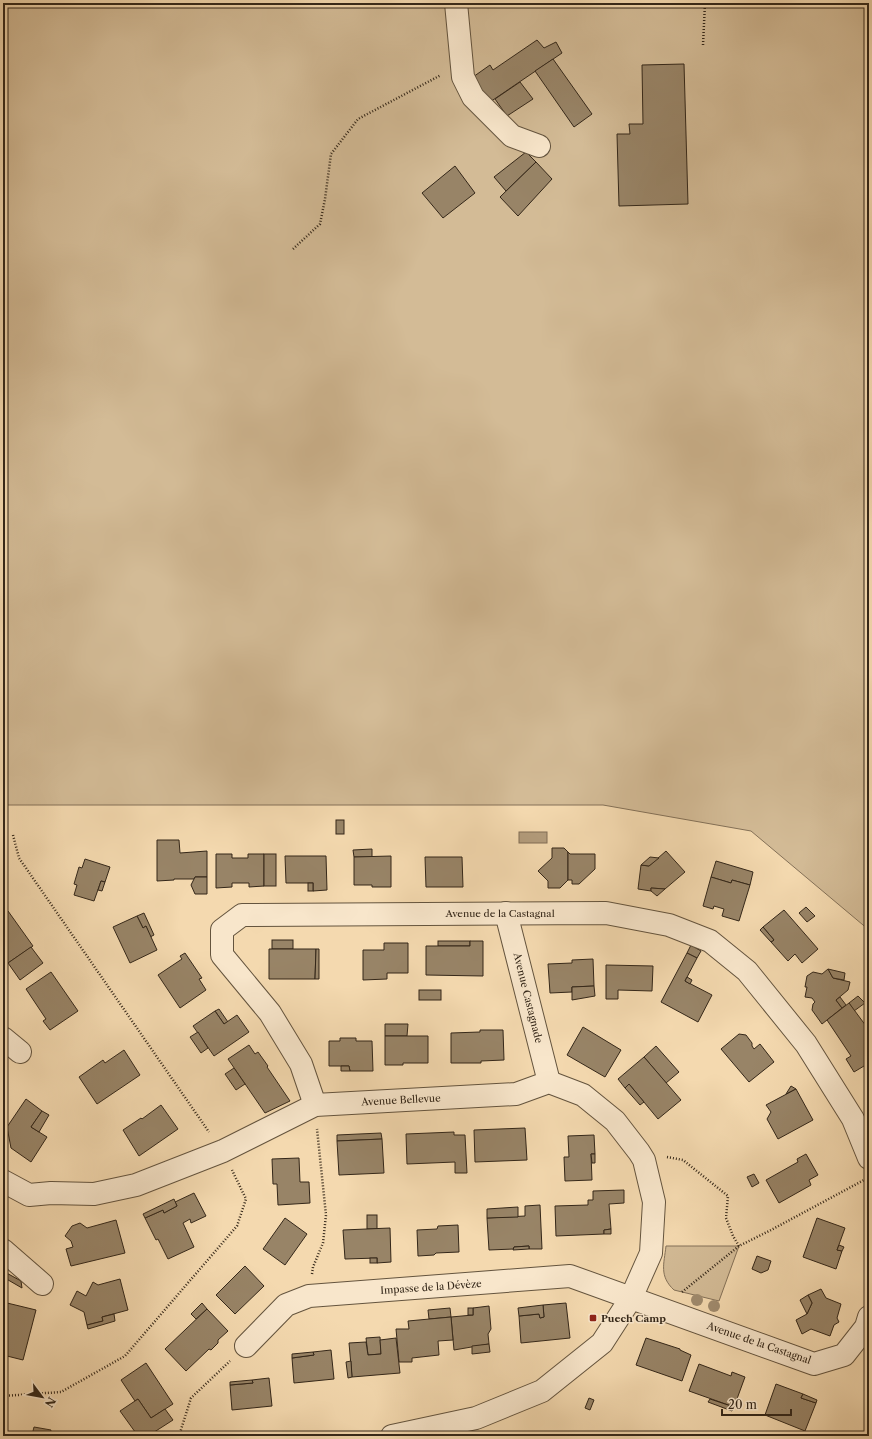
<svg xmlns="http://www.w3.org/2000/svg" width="872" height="1439" viewBox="0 0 872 1439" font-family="'Libre Caslon Text',serif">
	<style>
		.green { fill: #d3bb96; stroke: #847158 }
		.water { fill: #b39c7c; stroke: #806d54 }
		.building { fill: #988467; stroke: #342719 }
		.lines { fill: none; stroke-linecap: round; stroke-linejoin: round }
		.street-casing { stroke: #64543e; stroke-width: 24 }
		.path { stroke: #342719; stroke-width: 2.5; stroke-dasharray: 1 2; stroke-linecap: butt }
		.street { stroke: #f8e6cb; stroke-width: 22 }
		.tree { fill: #a08b6e }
		.poi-dot { fill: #8f2418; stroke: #f8e6cb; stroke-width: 1.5 }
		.labels { text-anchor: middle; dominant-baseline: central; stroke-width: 3; stroke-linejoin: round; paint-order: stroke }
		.street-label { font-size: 10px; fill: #342719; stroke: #f8e6cb }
		.poi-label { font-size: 10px; font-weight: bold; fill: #342719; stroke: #f8e6cb; text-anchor: start }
	</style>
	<rect width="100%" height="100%" fill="#f4d9af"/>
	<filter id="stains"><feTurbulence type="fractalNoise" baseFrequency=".005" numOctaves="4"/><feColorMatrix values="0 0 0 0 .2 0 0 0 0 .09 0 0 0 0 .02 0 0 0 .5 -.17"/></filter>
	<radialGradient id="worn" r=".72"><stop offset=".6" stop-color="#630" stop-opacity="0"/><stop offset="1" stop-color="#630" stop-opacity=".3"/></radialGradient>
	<g class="green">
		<path d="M3,3H869V930L751,831L603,805H3Z"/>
		<path d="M666,1246H739L719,1301L674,1290C659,1276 664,1264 666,1246Z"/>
	</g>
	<rect class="water" x="519" y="832" width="28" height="11"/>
	<g class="building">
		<path d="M537,40L544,48L556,42L562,53L490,102L473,77L490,65L493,70Z"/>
		<path d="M553,59L592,114L574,127L535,71Z"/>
		<path d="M684,64L688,204L619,206L617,134H630L629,124H643L642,65Z"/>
		<path d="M520,82L533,99L507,116L495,99Z"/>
		<path d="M526,152L536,162L506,191L494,177Z"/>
		<path d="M536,162L552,179L518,216L500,197Z"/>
		<path d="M455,166L475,193L443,218L422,193Z"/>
		<rect x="336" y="820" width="8" height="14"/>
		<path d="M157,840H179L180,853L207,851V877H195V879H174V880L157,881Z"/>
		<path d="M552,848H564L568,852V880L560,888H548V881L538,871L552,858Z"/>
		<path d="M372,849V857H354L353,850Z"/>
		<path d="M666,851L685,872L665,889L651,888V891L638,889L641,865L649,866Z"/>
		<path d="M568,852L570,854H595V869L579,884H572V880H568Z"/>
		<path d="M216,854H232V858H248V854H264V886L249,887V883H232V887L216,888Z"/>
		<rect x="264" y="854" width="12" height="32"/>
		<path d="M285,856H326L327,890L313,891V883H286Z"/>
		<path d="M391,856V887H372V885H354V857Z"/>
		<path d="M425,857H462L463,887H426Z"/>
		<path d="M650,857L659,858L649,866L641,865Z"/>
		<path d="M85,859L110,867L105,882L101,881L94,901L74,895L77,885L74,884L79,867L82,868Z"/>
		<path d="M716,861L753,872L750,885L732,880L731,883L711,877Z"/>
		<path d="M195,877H207V894H195L191,885Z"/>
		<path d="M711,877L731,883L732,880L750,885L739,921L722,916L724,909L714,906L713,909L703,906Z"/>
		<path d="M101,881L105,882L102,891L98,890Z"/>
		<rect x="308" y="883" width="5" height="8"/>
		<path d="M651,888L665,889L657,896L651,891Z"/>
		<path d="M806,907L815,916L807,922L799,913Z"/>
		<path d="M784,910L818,949L802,963L795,954L788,961L771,942L774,940L763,927Z"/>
		<path d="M8,911L33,946L5,965L3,962V914Z"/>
		<path d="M144,913L154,935L150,937L146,926L143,928L137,916Z"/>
		<path d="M137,916L143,928L146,926L157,950L130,963L113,927Z"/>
		<path d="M763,927L774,940L771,942L760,930Z"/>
		<rect x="272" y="940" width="21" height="9"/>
		<rect x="438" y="941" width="32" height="5"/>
		<path d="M470,941H483V976L426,975V946H470Z"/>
		<path d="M384,943H408V973H387V979L363,980V950H384Z"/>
		<path d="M691,945L701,951L697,958L687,953Z"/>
		<path d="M31,947L43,963L20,980L8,963Z"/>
		<path d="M269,949H316L315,979H269Z"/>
		<path d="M316,949H319V979H315Z"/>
		<path d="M185,953L202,978L199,979L206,990L180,1008L158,975L182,959L180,956Z"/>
		<path d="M687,953L697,958L685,981L712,995L698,1022L661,1002Z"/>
		<path d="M593,959L594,986L572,987V992L550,993L548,964L572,963V960Z"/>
		<path d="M606,965L653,966L652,991L618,990V999H606Z"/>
		<path d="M828,969L833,978L850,982L848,990L836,1000L842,1008L822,1024L812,1010L813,1004L815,1002L812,998L805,997L807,987H805L807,976L813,972L822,974Z"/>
		<path d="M828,969L845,973L844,980L833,978Z"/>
		<path d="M51,972L78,1011L50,1030L43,1021L46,1019L26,989Z"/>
		<path d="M687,977L692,980L690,984L685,981Z"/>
		<path d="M594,986L595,996L572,1000V987Z"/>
		<rect x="419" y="990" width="22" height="10"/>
		<path d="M858,996L865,1003L854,1011L849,1003Z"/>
		<path d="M840,997L846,1005L842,1008L836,1000Z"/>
		<path d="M849,1003L869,1030V1063L854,1072L846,1059L851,1056L827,1020Z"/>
		<path d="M219,1009L228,1022L224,1024L215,1011Z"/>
		<path d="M215,1011L224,1024L237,1015L249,1032L214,1056L193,1026Z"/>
		<path d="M385,1024H408L407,1036H385Z"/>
		<path d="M583,1027L621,1050L605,1077L567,1055Z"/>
		<path d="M480,1030H503L504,1060L481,1061V1063H451V1033L480,1032Z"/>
		<path d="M198,1032L208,1048L201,1053L190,1037Z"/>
		<path d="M739,1034L746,1035L752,1043V1046L754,1049L760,1044L774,1062L749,1082L721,1049Z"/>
		<path d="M385,1036H428V1063H403V1065H385Z"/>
		<path d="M340,1038H356V1041H372L373,1071H350L349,1066H329V1041H340Z"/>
		<path d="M249,1045L255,1054L258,1052L268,1066L267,1067L290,1101L265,1113L228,1059Z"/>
		<path d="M656,1046L679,1072L666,1083L644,1057Z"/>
		<path d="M124,1050L140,1075L97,1104L79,1077L103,1060L105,1063Z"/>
		<path d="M644,1057L681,1100L658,1119L629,1084L625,1088L618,1079Z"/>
		<path d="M341,1066H349L350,1071H341Z"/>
		<path d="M234,1068L245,1084L236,1090L225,1074Z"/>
		<path d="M629,1084L644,1102L640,1105L625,1088Z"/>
		<path d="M791,1086L796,1089L786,1094Z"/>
		<path d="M796,1089L813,1120L778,1139L767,1119L771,1112L766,1105Z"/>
		<path d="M26,1099L42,1111L31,1127L47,1137L31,1162L11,1148L7,1127Z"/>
		<path d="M161,1105L178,1129L139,1156L123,1130L141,1118L142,1119Z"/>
		<path d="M42,1111L49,1115L39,1132L31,1127Z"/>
		<path d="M525,1128L527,1160L475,1162L474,1130Z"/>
		<path d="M454,1132V1135H465L467,1173H455V1162L407,1164L406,1134Z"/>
		<path d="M381,1133L382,1139L337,1141V1135Z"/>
		<path d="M594,1135L595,1154H591L592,1180L565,1181L564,1157H569L568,1136Z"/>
		<path d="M382,1139L384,1173L339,1175L337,1141Z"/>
		<path d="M591,1154H595V1163H592Z"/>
		<path d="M806,1154L818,1175L809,1180L811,1185L779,1203L766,1180L798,1162L797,1159Z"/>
		<path d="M299,1158L300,1182H309L310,1203L278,1205L277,1184H273L272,1159Z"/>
		<path d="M754,1174L759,1183L752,1187L747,1177Z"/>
		<path d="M624,1190V1203L609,1204L611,1229L604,1230V1234L556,1236L555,1206L588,1205V1200H593V1191Z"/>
		<path d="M194,1193L206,1216L191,1223L190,1219L183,1223L194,1247L168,1259L158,1239L156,1240L145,1218L163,1210L164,1213L177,1206L175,1202Z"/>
		<path d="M174,1199L177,1206L164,1213L163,1210L145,1218L143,1214Z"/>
		<path d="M540,1205L542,1249H529V1246L514,1247V1249L489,1250L487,1218L525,1216V1206Z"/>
		<path d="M518,1207V1217L487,1218V1209Z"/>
		<rect x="367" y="1215" width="10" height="14"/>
		<path d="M285,1218L307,1234L285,1265L263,1249Z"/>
		<path d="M817,1218L845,1228L837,1250L842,1251L836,1269L803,1257Z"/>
		<path d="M116,1220L125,1253L71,1266L66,1249L73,1247L71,1241L65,1236L72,1226L80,1223L87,1228Z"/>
		<path d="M458,1225L459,1252L436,1253L434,1255L418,1256L417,1230L437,1229L438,1226Z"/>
		<path d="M390,1228L391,1262L377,1263V1258L345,1259L343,1230Z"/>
		<path d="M611,1229V1234H604V1230Z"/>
		<path d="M839,1245L844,1247L842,1251L837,1250Z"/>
		<path d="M529,1246V1249L513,1250L514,1247Z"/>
		<path d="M757,1256L771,1261L768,1270L761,1273L752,1269Z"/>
		<rect x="370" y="1258" width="7" height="5"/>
		<path d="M245,1266L264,1286L235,1314L216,1295Z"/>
		<path d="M3,1271L21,1281L22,1288L3,1277Z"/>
		<path d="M120,1279L128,1310L102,1317L103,1321L87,1325L84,1312L70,1305L77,1291L86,1296L93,1282L98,1285Z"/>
		<path d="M821,1289L826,1298L841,1304L837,1318L839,1322L834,1325L830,1336L811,1329L802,1334L796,1320L807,1314L812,1303L808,1295Z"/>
		<path d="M808,1295L812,1303L807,1314L800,1300Z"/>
		<path d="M3,1302L36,1310L23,1360L3,1355Z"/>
		<path d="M202,1303L207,1309L196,1319L191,1314Z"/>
		<path d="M566,1303L570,1338L521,1343L519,1316L539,1314L540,1318L544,1317L543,1305Z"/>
		<path d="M543,1305L544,1317L540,1318L539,1314L519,1316L518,1308Z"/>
		<path d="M489,1306L491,1329L488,1334L489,1344L454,1350L451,1317L473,1315V1308Z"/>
		<path d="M450,1308L451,1317L429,1319L428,1310Z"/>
		<rect x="468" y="1308" width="5" height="7"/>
		<path d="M207,1309L228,1331L218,1340V1343L211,1350L209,1349L186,1371L165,1349Z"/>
		<path d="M114,1314L115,1321L88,1329L87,1325L103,1321L102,1317Z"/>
		<path d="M451,1317L453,1340L438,1341L439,1355L412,1358V1362H399L396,1329H409L408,1321Z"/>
		<path d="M380,1337L381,1354L368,1355L366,1338Z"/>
		<path d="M396,1338L400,1373L352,1377L349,1343L366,1342L368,1355L381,1354L380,1340Z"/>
		<path d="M646,1338L680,1349V1350L691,1355L682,1381L636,1365Z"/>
		<path d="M489,1344L490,1352L472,1354V1346Z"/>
		<path d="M331,1350L334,1379L294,1383L292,1358L314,1355L313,1352Z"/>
		<path d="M313,1352L314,1355L292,1358V1354Z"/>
		<path d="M351,1361L352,1377L348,1378L346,1362Z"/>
		<path d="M146,1363L173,1404L151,1418L138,1399L135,1401L121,1380Z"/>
		<path d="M699,1364L731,1376L732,1372L745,1377L734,1407L689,1391Z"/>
		<path d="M269,1378L272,1406L232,1410L230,1385L253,1383L252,1380Z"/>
		<path d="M252,1380L253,1383L230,1385V1382Z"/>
		<path d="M776,1384L803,1394L801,1398L816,1403L805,1431L765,1415Z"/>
		<path d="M803,1394L817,1400L816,1403L801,1398Z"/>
		<path d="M589,1398L594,1400L590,1410L585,1408Z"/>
		<path d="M138,1399L151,1418L165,1409L173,1420L148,1436H138L120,1411Z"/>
		<path d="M710,1399L734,1407L732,1411L708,1402Z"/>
		<path d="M34,1427L51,1430L50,1436L32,1435Z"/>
	</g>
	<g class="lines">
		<g class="street-casing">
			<g id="street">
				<path d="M456,3L463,77L473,97L512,136L539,146"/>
				<path d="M506,913L549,1082"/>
				<path d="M3,1038L20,1052"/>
				<path d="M315,1105L301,1064L270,1013L222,955V930L242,915L606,913L669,925L710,941L747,971L806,1044L853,1119L869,1158"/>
				<path d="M3,1181L29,1195L51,1193L94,1194L136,1185L223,1151L315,1105L516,1094L549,1082L583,1095L615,1121L639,1152L644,1160L654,1202L651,1253L631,1298L602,1343L542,1391L476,1418L392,1436"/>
				<path d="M3,1250L42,1284"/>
				<path d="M246,1346L286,1305L309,1296L570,1276L814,1364L844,1355L866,1327L869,1317"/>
			</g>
		</g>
		<g class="path">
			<path d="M703,45L705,3"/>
			<path d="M293,249L320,224L325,199L331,154L358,119L441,75"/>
			<path d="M13,835L19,858L209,1132"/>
			<path d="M667,1157L683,1160L728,1196L726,1218L733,1236L739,1246"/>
			<path d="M312,1274L313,1267L323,1243L326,1215L317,1129"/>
			<path d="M682,1292L739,1246L771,1230L864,1180"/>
			<path d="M3,1396L61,1392L125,1356L237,1226L246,1199L232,1170"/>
			<path d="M179,1436L191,1398L230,1361"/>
		</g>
		<use href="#street" class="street"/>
	</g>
	<g class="tree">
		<circle cx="697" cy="1300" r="6"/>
		<circle cx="714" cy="1306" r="6"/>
	</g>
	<rect class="poi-dot" x="589" y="1314" width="8" height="8" rx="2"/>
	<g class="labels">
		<g class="street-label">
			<text x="500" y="913">Avenue de la Castagnal</text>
			<text transform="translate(528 998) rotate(76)">Avenue Castagnade</text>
			<text transform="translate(401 1100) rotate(-3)">Avenue Bellevue</text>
			<text transform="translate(431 1287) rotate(-4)">Impasse de la Dévèze</text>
			<text transform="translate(759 1343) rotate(19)">Avenue de la Castagnal</text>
		</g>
		<g class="poi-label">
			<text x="601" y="1318">Puech Camp</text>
		</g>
	</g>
	<rect width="872" height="1439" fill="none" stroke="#f4d9af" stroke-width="16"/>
	<rect x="4" y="4" width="864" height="1431" fill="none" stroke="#342719" stroke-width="2"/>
	<rect x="8" y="8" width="856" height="1423" fill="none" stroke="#342719"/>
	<g transform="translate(42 1397) rotate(122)" stroke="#f8e6cb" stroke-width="3" paint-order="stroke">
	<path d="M0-3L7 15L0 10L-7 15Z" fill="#342719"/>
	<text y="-6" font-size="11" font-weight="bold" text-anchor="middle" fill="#342719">N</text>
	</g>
	<path d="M722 1409v6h69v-6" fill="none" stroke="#342719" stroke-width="2"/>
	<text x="728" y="1409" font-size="12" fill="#342719" stroke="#f8e6cb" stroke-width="3" paint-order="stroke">20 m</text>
	<rect width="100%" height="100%" filter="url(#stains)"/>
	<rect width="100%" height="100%" fill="url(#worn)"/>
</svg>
